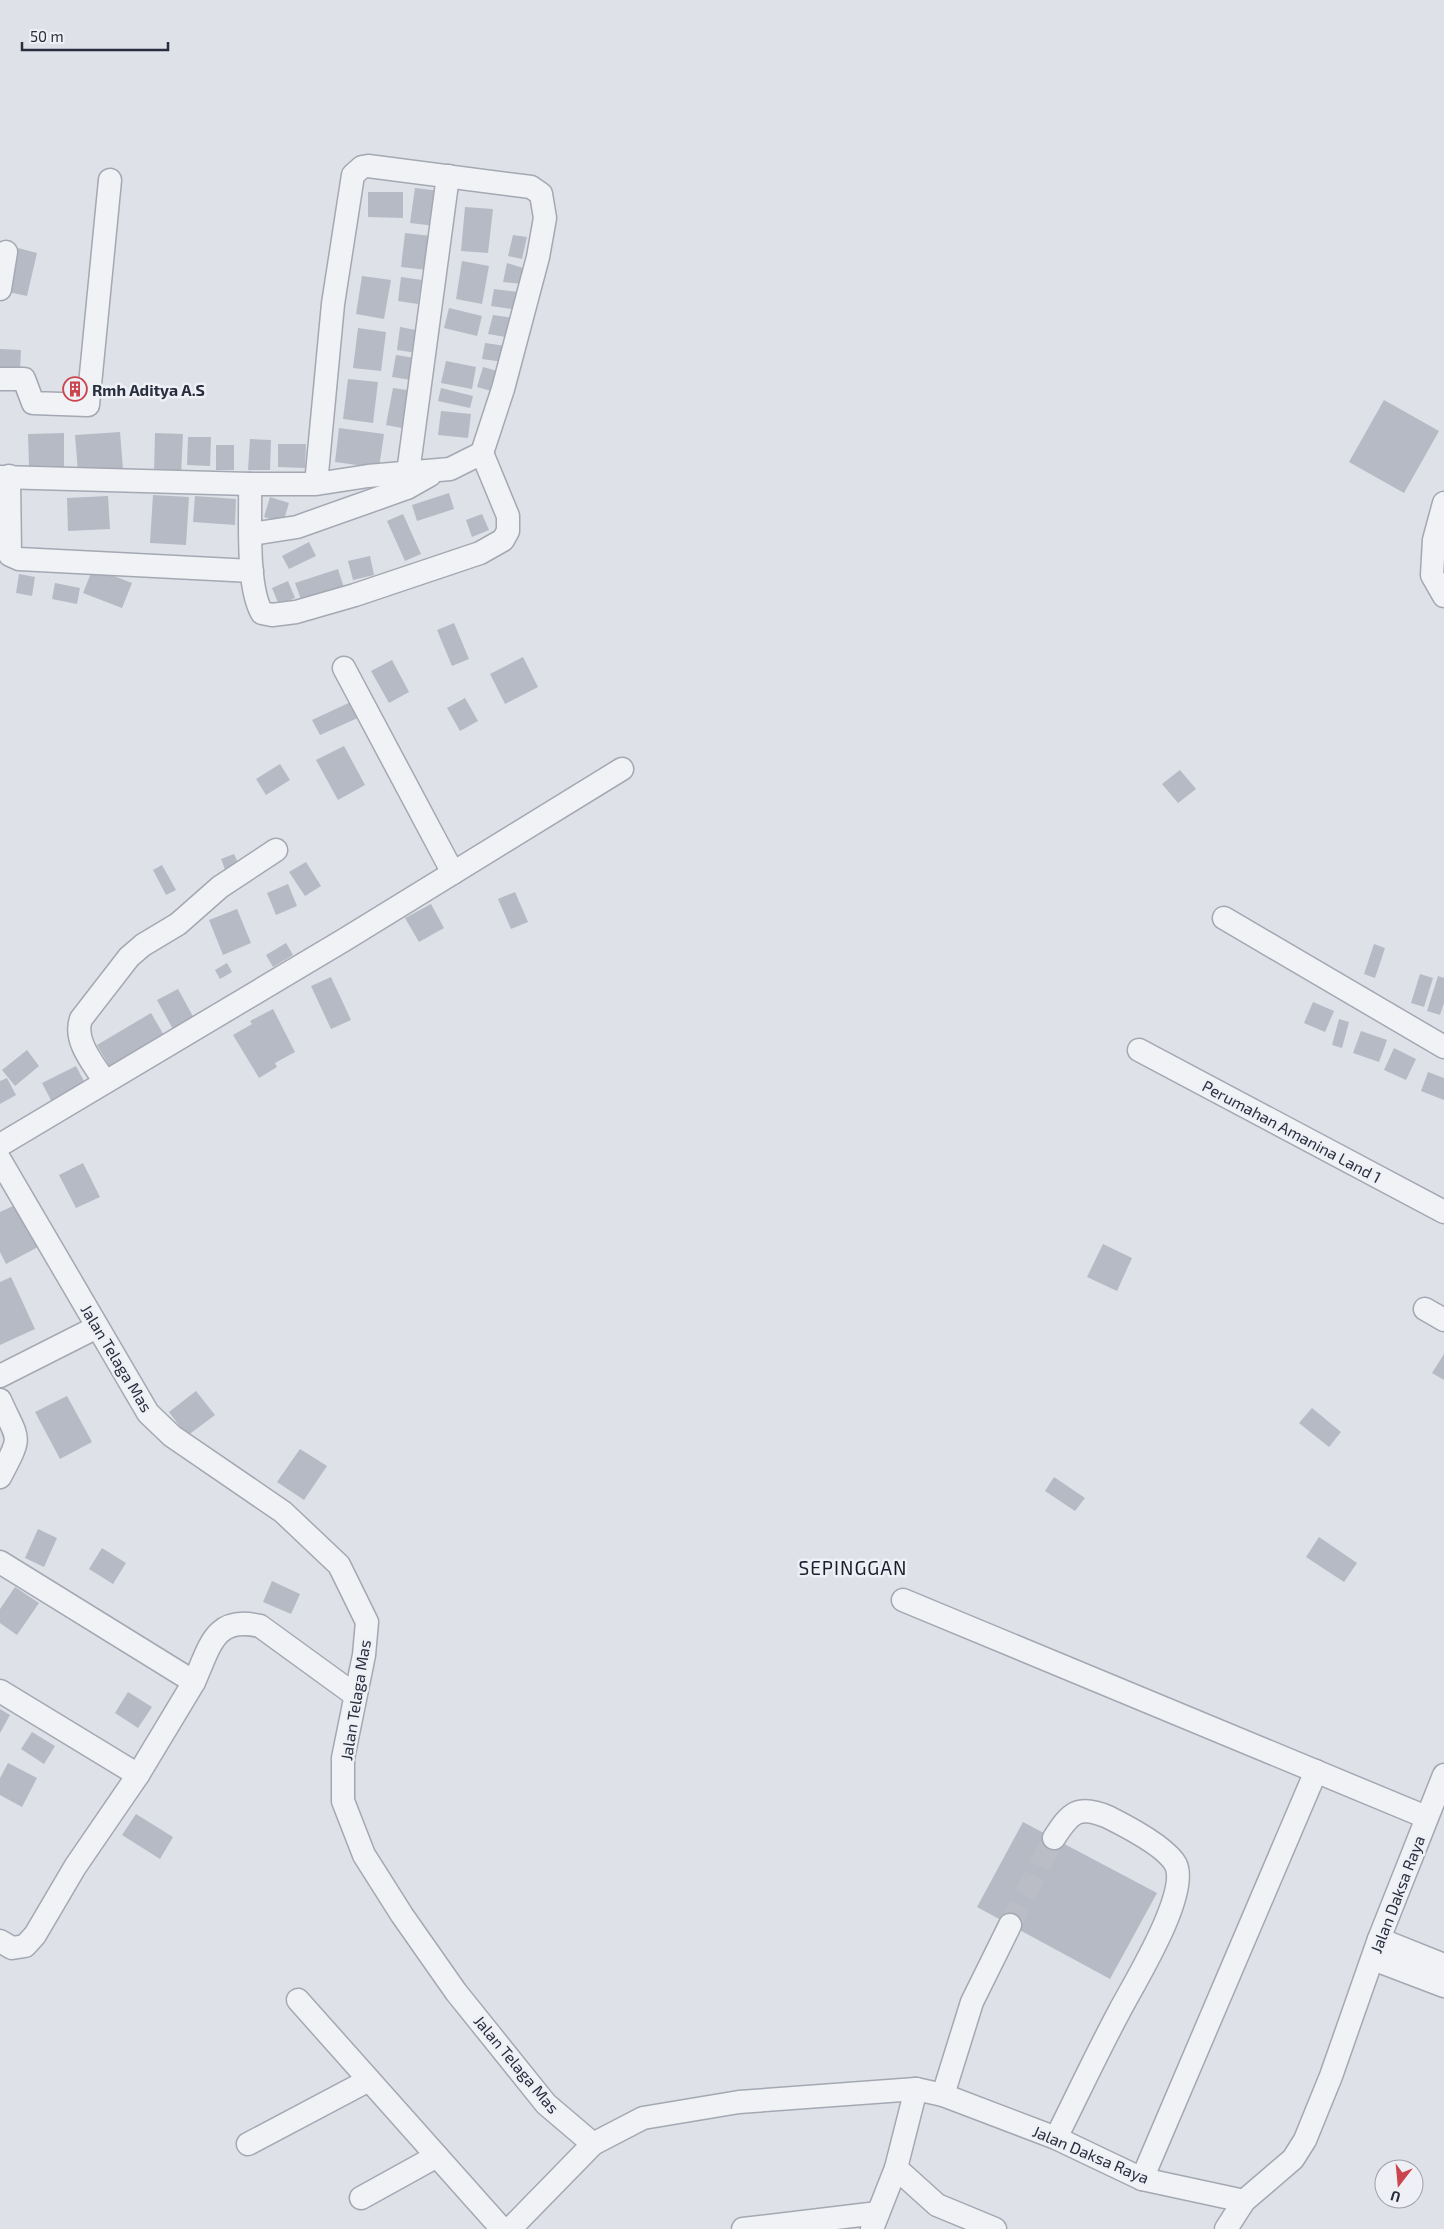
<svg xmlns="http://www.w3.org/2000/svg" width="1444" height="2229" viewBox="0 0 1444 2229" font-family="'Exo 2',sans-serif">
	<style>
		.building { fill: #b6bac4 }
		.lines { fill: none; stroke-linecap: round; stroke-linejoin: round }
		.minor-tunnel { stroke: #babdc6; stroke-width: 22; stroke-dasharray: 22 11; stroke-linecap: butt }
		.minor-casing { stroke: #a4a8b2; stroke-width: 25 }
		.minor { stroke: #f1f2f6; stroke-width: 22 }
		.labels { text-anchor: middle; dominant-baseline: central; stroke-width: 5; stroke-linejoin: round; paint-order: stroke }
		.poi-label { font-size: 16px; font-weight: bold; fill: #282e3e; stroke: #eef0f5; text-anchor: start }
		.street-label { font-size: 16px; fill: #282e3e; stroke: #eef0f5 }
		.quarter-label { font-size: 19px; letter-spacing: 1px; fill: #1a1f2f; stroke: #eef0f5 }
	</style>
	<rect width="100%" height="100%" fill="#dee1e8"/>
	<g class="building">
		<path d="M415,188L441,191L436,226L410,223Z"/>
		<path d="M368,192H403V218L368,217Z"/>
		<path d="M465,207L493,209L488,253L461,251Z"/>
		<path d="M405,233L431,236L427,270L401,267Z"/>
		<path d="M513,235L527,237L522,259L508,256Z"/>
		<path d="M18,248L37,253L27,296L8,292Z"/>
		<path d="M462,261L489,266L482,304L456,299Z"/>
		<path d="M507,263L523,268V284L503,282Z"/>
		<path d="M362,276L391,280L384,319L356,314Z"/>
		<path d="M401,277L422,280L418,304L398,301Z"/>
		<path d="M494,289L519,292L512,309L491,306Z"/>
		<path d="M449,308L482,316L477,336L444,328Z"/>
		<path d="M493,315L514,318L511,338L488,334Z"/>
		<path d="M400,327L421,331L417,353L397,350Z"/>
		<path d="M358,328L386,332L381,371L353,368Z"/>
		<path d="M485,343L506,346L503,362L482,359Z"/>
		<path d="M0,349L21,350L20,372L0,371Z"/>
		<path d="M396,355L415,358L411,380L392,377Z"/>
		<path d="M446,361L476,367L472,389L441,383Z"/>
		<path d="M483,367L501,372L495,392L477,387Z"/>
		<path d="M348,379L378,382L373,423L343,419Z"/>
		<path d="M68,380L84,382L82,397L67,396Z"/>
		<path d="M393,388L414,391L407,429L386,425Z"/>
		<path d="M441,388L473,396L470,408L438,401Z"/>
		<path d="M1384,400L1439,431L1404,493L1349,462Z"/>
		<path d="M441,411L471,414L468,438L438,435Z"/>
		<path d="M339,428L384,434L379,468L335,462Z"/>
		<path d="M120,432L123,469L78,472L75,435Z"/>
		<path d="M64,433V467H29L28,434Z"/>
		<path d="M155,433L183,434L181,475L154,474Z"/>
		<path d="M188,437H211L210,466L187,465Z"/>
		<path d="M250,439L271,440L270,470H248Z"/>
		<path d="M278,444H306L305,468L278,467Z"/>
		<rect x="216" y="445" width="18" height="25"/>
		<path d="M449,493L454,509L417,521L412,505Z"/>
		<path d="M153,495L189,497L186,545L150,543Z"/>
		<path d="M108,496L110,529L68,531L67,498Z"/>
		<path d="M195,496L236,499L235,525L193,522Z"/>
		<path d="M270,497L289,503L283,523L264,517Z"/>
		<path d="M403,514L421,554L405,561L387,521Z"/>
		<path d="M482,514L489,530L472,537L466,520Z"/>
		<path d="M309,542L316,556L289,569L282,556Z"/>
		<path d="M370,556L374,575L353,580L348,561Z"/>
		<path d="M93,568L132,583L122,608L83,593Z"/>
		<path d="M338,569L345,591L303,605L295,583Z"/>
		<path d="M19,574L35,577L32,596L16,593Z"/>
		<path d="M288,581L295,598L279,605L272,588Z"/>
		<path d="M55,583L80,588L77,604L52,599Z"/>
		<path d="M454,623L469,659L452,666L437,630Z"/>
		<path d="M523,657L538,687L505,704L490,674Z"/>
		<path d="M392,660L409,692L389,703L371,671Z"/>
		<path d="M465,698L478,721L460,731L447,708Z"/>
		<path d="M355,700L362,716L320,735L312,720Z"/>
		<path d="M344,746L365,785L338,800L316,760Z"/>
		<path d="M280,764L290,780L266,795L256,779Z"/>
		<path d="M1180,770L1196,789L1178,803L1162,784Z"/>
		<path d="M234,854L240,867L226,872L221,859Z"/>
		<path d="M306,862L321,886L305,896L289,872Z"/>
		<path d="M162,865L176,890L166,895L153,870Z"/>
		<path d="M288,884L297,906L276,915L267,893Z"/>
		<path d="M515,892L528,922L511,929L498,899Z"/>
		<path d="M431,904L444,928L419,942L405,918Z"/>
		<path d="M237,909L251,943L223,955L209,920Z"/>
		<path d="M286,943L293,955L273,967L266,955Z"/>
		<path d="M1374,944L1385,948L1375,978L1364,974Z"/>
		<path d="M227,963L232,972L220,979L215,970Z"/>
		<path d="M1420,974L1433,978L1424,1007L1411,1003Z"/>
		<path d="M1438,976L1444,978V1003L1440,1015L1427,1011Z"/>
		<path d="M331,977L351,1020L331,1029L311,986Z"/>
		<path d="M178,989L195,1020L174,1031L157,1000Z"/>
		<path d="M1313,1002L1334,1011L1325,1032L1304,1023Z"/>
		<path d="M273,1009L295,1052L275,1063L277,1067L259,1078L233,1035L252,1024L250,1021Z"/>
		<path d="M151,1013L165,1037L111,1069L97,1045Z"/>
		<path d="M1339,1019L1349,1022L1342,1048L1332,1045Z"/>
		<path d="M1361,1031L1387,1040L1379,1062L1353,1053Z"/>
		<path d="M1394,1048L1416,1059L1406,1080L1384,1070Z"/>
		<path d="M27,1050L39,1066L15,1086L2,1070Z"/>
		<path d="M76,1066L87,1087L53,1104L42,1083Z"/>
		<path d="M1428,1072L1444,1078V1100L1421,1091Z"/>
		<path d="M7,1078L16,1095L0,1104V1081Z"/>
		<path d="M83,1163L100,1197L76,1208L59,1175Z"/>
		<path d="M15,1205L38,1247L6,1264L0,1252V1212Z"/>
		<path d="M1103,1244L1132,1258L1117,1291L1087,1277Z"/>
		<path d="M11,1277L35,1329L0,1345V1282Z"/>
		<path d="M1444,1354V1380L1432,1373Z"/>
		<path d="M196,1391L215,1415L187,1436L169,1412Z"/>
		<path d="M67,1396L92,1442L60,1459L35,1412Z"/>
		<path d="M1312,1408L1341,1432L1329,1447L1299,1423Z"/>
		<path d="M300,1449L327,1466L304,1500L277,1482Z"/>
		<path d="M1054,1477L1085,1498L1075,1511L1045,1491Z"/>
		<path d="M38,1529L57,1538L44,1567L25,1558Z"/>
		<path d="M1319,1537L1357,1563L1344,1582L1306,1557Z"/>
		<path d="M102,1548L126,1563L113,1584L89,1569Z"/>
		<path d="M272,1581L300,1594L291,1614L263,1602Z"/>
		<path d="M15,1587L39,1603L17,1635L0,1623V1609Z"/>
		<path d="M128,1692L152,1707L138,1728L115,1713Z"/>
		<path d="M0,1709L10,1715L0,1733Z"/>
		<path d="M32,1732L55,1746L44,1764L21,1749Z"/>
		<path d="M8,1763L37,1778L22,1807L0,1795V1778Z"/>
		<path d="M136,1814L173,1837L160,1859L122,1835Z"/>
		<path d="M1023,1822L1157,1893L1110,1979L977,1907Z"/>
	</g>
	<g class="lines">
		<path class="minor-tunnel" d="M1010,1925L1054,1838"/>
		<g class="minor-casing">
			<g id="minor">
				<path d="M0,289L6,252"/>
				<path d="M0,379H24L33,403L88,405L110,180"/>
				<path d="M408,473L448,176"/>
				<path d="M9,476L10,555L19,559L252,571"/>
				<path d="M0,477L250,484H316L368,476L450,469L482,453L503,389L538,257L545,218L541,194L531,187L368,166L362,167L353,175L333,304L316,484"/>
				<path d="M250,484C251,519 246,585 262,613L272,615L296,612L355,595L480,553L503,540L508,531V516L482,453"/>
				<path d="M1444,503L1434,540L1432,575L1444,596"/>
				<path d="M252,534L297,527L407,488L430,475"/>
				<path d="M344,668L453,873"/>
				<path d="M1224,918L1444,1047"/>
				<path d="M1139,1050L1444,1212"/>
				<path d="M105,1082C94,1064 73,1041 81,1019L129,957L143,945L178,924L220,887L276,850"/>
				<path d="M0,1145L344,940L622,769"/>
				<path d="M0,1160L148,1413L172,1436L283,1512L339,1565L367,1622L364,1655L343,1758V1801L364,1855L402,1915L456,1992L546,2104L593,2144"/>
				<path d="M1425,1309L1444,1320"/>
				<path d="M0,1376L97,1327"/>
				<path d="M0,1400C19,1443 23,1433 0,1477"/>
				<path d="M0,1562L194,1682C210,1647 214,1615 260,1626L355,1695"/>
				<path d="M903,1600L1426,1817"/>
				<path d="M0,1691L138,1775"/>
				<path d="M1054,1838C1070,1813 1078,1804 1108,1817C1126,1826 1167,1847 1176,1865C1189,1895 1134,1983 1119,2012C1097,2053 1077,2096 1056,2138"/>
				<path d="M1379,1939L1444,1965"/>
				<path d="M0,1941L12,1948L25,1946L35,1935L75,1867L138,1775L194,1682"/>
				<path d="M1373,1959L1444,1986"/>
				<path d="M298,2000L502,2229"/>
				<path d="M943,2095L972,2002L1010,1925"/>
				<path d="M248,2144L369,2080"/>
				<path d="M896,2168L937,2205L995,2229"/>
				<path d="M1142,2179L1316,1771"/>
				<path d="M361,2198L437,2156"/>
				<path d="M510,2229L593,2144L643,2118L739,2102L916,2089L943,2095L1056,2138L1142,2179L1244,2201"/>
				<path d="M743,2229L878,2213"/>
				<path d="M872,2229L896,2168L916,2089"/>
				<path d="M1226,2229L1244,2201L1293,2159L1305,2140L1331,2076L1379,1939L1444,1775"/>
			</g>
		</g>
		<use href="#minor" class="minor"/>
	</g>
	<defs>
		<g id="building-ring" transform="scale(1.25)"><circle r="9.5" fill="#eef0f5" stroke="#ca454d" stroke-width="1.5"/><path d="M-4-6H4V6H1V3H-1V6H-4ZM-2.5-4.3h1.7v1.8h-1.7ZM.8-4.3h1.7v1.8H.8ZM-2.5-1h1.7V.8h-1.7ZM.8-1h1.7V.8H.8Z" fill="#ca454d"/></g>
	</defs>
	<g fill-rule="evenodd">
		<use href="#building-ring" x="75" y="389"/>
	</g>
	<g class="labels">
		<g class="poi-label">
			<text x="92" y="389">Rmh Aditya A.S</text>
		</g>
		<g class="street-label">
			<text transform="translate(1292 1131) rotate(28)">Perumahan Amanina Land 1</text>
			<text transform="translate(117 1358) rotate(59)">Jalan Telaga Mas</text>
			<text transform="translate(355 1700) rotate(-81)">Jalan Telaga Mas</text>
			<text transform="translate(1397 1894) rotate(-69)">Jalan Daksa Raya</text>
			<text transform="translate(517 2064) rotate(50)">Jalan Telaga Mas</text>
			<text transform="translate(1091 2154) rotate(23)">Jalan Daksa Raya</text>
		</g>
		<g class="quarter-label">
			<text x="853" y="1567">SEPINGGAN</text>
		</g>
	</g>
	<g transform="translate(1399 2184) rotate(196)"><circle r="24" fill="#eef0f5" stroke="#9fa2ac"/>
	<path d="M0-4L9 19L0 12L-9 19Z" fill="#ca454d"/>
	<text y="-8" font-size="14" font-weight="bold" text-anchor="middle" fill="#282e3e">U</text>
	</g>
	<path d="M22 42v8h146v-8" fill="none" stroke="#282e3e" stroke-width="2.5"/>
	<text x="30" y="42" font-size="15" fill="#282e3e" stroke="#eef0f5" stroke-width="4" paint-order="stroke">50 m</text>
</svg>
